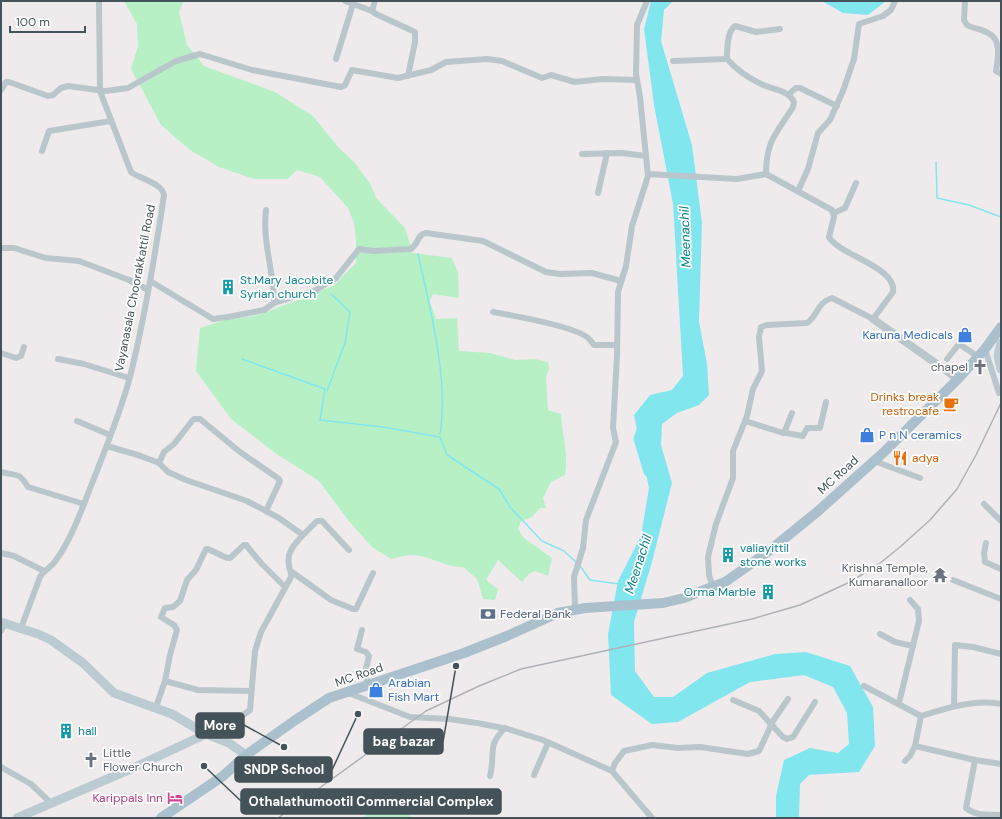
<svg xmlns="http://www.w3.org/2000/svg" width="1002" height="819" viewBox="0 0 1002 819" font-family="'DM Sans',sans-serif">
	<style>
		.green { fill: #b7f0c5 }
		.water { fill: #82e6ef }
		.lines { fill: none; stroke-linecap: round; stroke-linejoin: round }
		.stream { stroke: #82e6ef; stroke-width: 1.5 }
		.river { stroke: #82e6ef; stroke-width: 9 }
		.minor { stroke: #b9c6cc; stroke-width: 6 }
		.tertiary { stroke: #b9c6cc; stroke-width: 8 }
		.secondary { stroke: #bbcbd4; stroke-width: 9 }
		.primary { stroke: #aac0cd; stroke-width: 10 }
		.rail { stroke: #aeb2b7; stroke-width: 1.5 }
		.labels { text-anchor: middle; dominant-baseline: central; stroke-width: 3.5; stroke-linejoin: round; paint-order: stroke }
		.culture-label { font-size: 12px; fill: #0d838f; stroke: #fff; text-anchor: start }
		.street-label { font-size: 12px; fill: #44525a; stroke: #fff }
		.shop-label { font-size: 12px; fill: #366cbe; stroke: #fff; text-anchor: start }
		.worship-label { font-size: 12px; fill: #5b616d; stroke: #fff; text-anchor: end }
		.food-label { font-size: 12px; fill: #c56008; stroke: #fff; text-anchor: end }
		.service-label { font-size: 12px; fill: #4e5e75; stroke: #fff; text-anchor: start }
		.hotel-label { font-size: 12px; fill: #b23c85; stroke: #fff; text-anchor: end }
		.water-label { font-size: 13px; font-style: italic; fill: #09818b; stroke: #fff }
		.leader { fill: none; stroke: #44525a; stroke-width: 1.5 }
		.callout-dot { fill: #44525a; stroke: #fff; stroke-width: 1.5 }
		.callout { fill: #44525a; stroke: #44525a; stroke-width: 1.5 }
		.callout-label { font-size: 13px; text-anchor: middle; font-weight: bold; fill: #fff }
	</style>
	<rect width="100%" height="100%" fill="#efebec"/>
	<g class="green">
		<path d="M124,1H184L179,12L187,45L204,66L275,92L313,116L338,147L355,163L371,185L376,198L405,228L413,253L452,258L458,272L459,298L433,294L430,301L436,319L457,318L459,351L490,353L515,360L535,359L548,362L549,369L546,377L548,410L561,414C562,434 569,456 565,475L551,482L543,498L546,508H540L532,517L521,521L518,529L524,538L552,558L548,576L535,571L529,574L522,582L498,560L486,580L498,589L495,600L483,599L477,579L463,567C445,568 430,555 412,555C405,555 397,558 391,559L372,547L348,520L319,481L275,453L231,419L196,371L200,328L226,320L259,315L333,286L356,263V240L354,223L348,208L320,177L297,170L287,179H254L219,167L190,150L161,125L131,69L138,46L137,24Z"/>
		<path d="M384,800L399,806L412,818H364L370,804Z"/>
	</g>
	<g class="water">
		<path d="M651,1H673L664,10L661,41L692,145L702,223L699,322L707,364L709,395L699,405L677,413L662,424L661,445L672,483L652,562L634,622L635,671L654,697H673L707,673L775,654L806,652L850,666L873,707L875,746L859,772L809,775L800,784L799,818H776V796L784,760L810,748L838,753L849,744L847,713L833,687L804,675L750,682L678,722L652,724L611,695L608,634L618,581L641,536L649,488L634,415L650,395L672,390L683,376L673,204L654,105L644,29Z"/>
		<path d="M822,1H886L868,15L843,13Z"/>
	</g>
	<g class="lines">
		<g class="stream">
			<path d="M936,162L937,198L969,205L1001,217"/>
			<path d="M418,254C430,309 449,379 440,434"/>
			<path d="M242,359L325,389L320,420L383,427L440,437L447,455L499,489L510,507L542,541L564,551L576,562"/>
			<path d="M327,391L345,343L350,312L331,294"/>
			<path d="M580,566L590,580L619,584"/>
		</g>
		<path class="river" d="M642,427L638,439L648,472"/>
		<g class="minor">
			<path d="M345,1L372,11L376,14L415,32V42L408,76"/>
			<path d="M965,1L964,20L967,25C974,29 982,29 988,33C1002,39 998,59 996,71L1001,74"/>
			<path d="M372,11L375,1"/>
			<path d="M336,59L353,4"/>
			<path d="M673,61L727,59"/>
			<path d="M1,90L6,82H9L48,96L53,95L61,88L68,86L105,91L128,88L176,61L200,54L252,70L341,87L345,85L352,70L398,78L431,70L446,62L487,59L502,61L542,78L551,75L575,82L602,79L637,80"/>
			<path d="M789,94L796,88H800L837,106"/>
			<path d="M42,151L49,131L111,121"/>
			<path d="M582,154L622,153L646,156"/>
			<path d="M648,174L737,179L766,174L832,210L834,217L829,237C839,255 897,267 893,292L873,319L832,298C816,303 819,315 807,323L767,325L761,327L759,337L762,371L753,389L747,416L733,451V478L716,524L708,557L709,575L713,588"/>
			<path d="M766,174C766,140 777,133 793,107L794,102C788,89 771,90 759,83C747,77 736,69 727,59C727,50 727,31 735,26L756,32L780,29"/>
			<path d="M798,191L808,169L818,133L830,120L843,91L854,59L859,24L883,16L891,10L895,1"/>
			<path d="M598,193L607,153"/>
			<path d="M266,210C262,241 274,272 274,303"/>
			<path d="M834,213L845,208L856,183"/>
			<path d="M1,248H14L46,258L79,261L129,280L148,290"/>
			<path d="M150,281L213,319L228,317L264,310L274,303L316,290L336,278L359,249L373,251L410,249C418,246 417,234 426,233L483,241L546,272L559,274L592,273L621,281"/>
			<path d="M493,312C510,315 577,327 588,338C590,340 592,342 594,345H617"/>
			<path d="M985,349L999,393"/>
			<path d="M1,353L16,358L21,356L24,347"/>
			<path d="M58,359L84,364L129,378"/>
			<path d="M947,359L959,344L977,356"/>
			<path d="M77,421L110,435"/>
			<path d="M745,421L780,432L803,436L807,428H820L826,402"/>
			<path d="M784,433L792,413"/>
			<path d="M107,446L141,456L159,463L168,472L186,480L247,501L279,518L303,535C295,544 286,552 289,565C289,570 292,572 291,577L261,632L255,651L250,710L224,729L219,740"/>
			<path d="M874,461L920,478"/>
			<path d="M159,463L164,452L174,444L192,421L194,419H200L240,452L279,479L280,481L266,511"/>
			<path d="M1,472C18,476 19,472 28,487L84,504"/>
			<path d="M984,504L1001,521"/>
			<path d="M303,535L317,521H322L349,550"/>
			<path d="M986,543L984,553L985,562L1001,569"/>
			<path d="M1,553L14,556L44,571"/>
			<path d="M292,572L331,600L353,609H356L373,573"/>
			<path d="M953,580L1001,599"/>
			<path d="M575,609L574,577L583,548L586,520L616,442L613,428L617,356L618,292L626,266L632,226L648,176L640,97L636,74L637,25L647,1"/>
			<path d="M21,628L40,577C44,570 52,567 56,560C72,538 81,511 91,486C105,450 120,414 130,377C145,317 155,256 164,195C162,183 140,179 131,172L100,91L99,1"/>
			<path d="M362,630L357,649L366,652L369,656L365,673L368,685"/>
			<path d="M1,631L5,623"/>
			<path d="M880,634L895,642L913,646"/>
			<path d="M165,681L170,655L177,630L174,625L161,617L165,608L173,607L180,601L187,580L196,570L206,549H208L227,558H230L244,545H246L261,563L285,587"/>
			<path d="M864,686L921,716L915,746"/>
			<path d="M346,692L410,717L449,719L477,723L508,729L543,740L612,771L652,818"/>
			<path d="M733,700L759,711L783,737L787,739L793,737L815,702"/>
			<path d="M899,703L919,621L918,609L910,600"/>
			<path d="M954,706L955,645L973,647L1001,654"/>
			<path d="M156,707L165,681L198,690L251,691"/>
			<path d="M921,716C947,708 974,699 1001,704"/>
			<path d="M905,761L910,756L915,746L975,760"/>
			<path d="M1001,764L975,760L966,808C978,817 987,814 1001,815"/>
			<path d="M1,767L31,784L51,803"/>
			<path d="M612,771L615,763L624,751L652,745L678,748L700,747L748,754L759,751L773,721L788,699"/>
			<path d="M534,775L548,743"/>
			<path d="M490,776C496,753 486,747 505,728"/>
		</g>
		<path class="tertiary" d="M873,319L958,379"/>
		<g class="secondary">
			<path d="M1001,343L998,356L1001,369"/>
			<path d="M1,622L38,634L51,640L83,663L114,693L172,714L206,734L229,743L246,755"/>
			<path d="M17,818L133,768L206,734"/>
		</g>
		<path class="primary" d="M161,818L223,776L246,755L294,721L329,698L464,653L507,636L558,613L585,608L663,603L684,598L725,582L769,551L817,512L883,453L958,379L985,349L1001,327"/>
		<path class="rail" d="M278,818L426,711L479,686L521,669L752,619L800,605L850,582L879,564L900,547L930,520L957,489L976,455L1001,403"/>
	</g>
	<defs>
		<g id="building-bare" transform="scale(1.2)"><path d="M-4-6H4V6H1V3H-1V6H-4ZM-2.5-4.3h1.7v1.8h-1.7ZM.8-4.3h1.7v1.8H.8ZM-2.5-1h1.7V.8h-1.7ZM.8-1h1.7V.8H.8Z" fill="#0f9aa8" stroke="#fff" stroke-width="2.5" paint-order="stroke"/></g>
		<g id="shop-bare" transform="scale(1.2)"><path d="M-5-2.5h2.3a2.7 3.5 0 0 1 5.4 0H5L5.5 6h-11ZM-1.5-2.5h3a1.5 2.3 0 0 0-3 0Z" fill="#3f7fe0" stroke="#fff" stroke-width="2.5" paint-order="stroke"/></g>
		<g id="church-bare" transform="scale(1.2)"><path d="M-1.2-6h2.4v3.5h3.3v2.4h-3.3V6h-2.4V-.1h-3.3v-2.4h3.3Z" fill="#6b7280" stroke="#fff" stroke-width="2.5" paint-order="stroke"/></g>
		<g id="cafe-bare" transform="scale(1.2)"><path d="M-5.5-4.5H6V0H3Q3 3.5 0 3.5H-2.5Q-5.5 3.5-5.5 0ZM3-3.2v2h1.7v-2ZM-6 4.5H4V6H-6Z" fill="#e8710a" stroke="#fff" stroke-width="2.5" paint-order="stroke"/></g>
		<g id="restaurant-bare" transform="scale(1.2)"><path d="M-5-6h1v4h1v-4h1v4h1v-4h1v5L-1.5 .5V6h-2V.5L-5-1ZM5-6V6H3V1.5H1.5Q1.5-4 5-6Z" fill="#e8710a" stroke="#fff" stroke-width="2.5" paint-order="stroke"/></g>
		<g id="temple-bare" transform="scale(1.2)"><path d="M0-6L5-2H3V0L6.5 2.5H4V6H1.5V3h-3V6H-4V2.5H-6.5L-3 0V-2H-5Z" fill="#6b7280" stroke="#fff" stroke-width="2.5" paint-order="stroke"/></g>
		<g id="bank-bare" transform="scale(1.2)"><path d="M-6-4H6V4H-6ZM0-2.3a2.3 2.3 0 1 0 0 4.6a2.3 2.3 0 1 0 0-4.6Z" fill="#5c6f8a" stroke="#fff" stroke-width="2.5" paint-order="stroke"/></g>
		<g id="hotel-bare" transform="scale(1.2)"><path d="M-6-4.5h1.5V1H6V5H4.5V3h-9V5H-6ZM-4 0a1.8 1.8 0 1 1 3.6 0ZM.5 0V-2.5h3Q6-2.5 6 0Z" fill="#d1479c" stroke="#fff" stroke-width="2.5" paint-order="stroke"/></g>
	</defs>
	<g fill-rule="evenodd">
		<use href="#building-bare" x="228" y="287"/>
		<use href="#shop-bare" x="965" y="335"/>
		<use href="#church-bare" x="980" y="367"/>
		<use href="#cafe-bare" x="951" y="404"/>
		<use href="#shop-bare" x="867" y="435"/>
		<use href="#restaurant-bare" x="900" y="458"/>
		<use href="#building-bare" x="728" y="555"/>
		<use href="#temple-bare" x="940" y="575"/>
		<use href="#building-bare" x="768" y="592"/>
		<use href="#bank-bare" x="488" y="614"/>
		<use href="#shop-bare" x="376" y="690"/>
		<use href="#building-bare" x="66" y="731"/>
		<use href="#church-bare" x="91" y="760"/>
		<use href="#hotel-bare" x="175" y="798"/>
	</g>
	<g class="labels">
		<g class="culture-label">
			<text x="240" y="280">St.Mary Jacobite<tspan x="240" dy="14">Syrian church</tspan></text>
			<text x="740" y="548">valiayittil<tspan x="740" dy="14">stone works</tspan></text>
			<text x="756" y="592" text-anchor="end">Orma Marble</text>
			<text x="78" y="731">hall</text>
		</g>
		<g class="street-label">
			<text transform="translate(135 288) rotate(-79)">Vayanasala Choorakkattil Road</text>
			<text transform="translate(838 475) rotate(-42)">MC Road</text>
			<text transform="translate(359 675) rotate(-19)">MC Road</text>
		</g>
		<g class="shop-label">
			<text x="953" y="335" text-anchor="end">Karuna Medicals</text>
			<text x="879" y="435">P n N ceramics</text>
			<text x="388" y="683">Arabian<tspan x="388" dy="14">Fish Mart</tspan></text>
		</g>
		<g class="worship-label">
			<text x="968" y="367">chapel</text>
			<text x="928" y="568">Krishna Temple,<tspan x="928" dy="14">Kumaranalloor</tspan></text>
			<text x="103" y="753" text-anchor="start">Little<tspan x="103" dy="14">Flower Church</tspan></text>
		</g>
		<g class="food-label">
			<text x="939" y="397">Drinks break<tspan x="939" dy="14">restrocafe</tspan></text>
			<text x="912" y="458" text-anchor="start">adya</text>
		</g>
		<g class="service-label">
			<text x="500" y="614">Federal Bank</text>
		</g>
		<g class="hotel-label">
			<text x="163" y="798">Karippals Inn</text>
		</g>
		<g class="water-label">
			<text transform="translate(685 237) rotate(-92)">Meenachil</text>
			<text transform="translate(638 564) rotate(-72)">Meenachil</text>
		</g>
	</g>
	<path class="leader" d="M284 747L244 725M456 666L443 742M358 714L332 770M204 766L241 801"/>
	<g class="callout-dot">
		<circle cx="284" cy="747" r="4"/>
		<circle cx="456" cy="666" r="4"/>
		<circle cx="358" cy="714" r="4"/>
		<circle cx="204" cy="766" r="4"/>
	</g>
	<g class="callout">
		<rect x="196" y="713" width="48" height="25" rx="4"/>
		<rect x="364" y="729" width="79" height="25" rx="4"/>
		<rect x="235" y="757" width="97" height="25" rx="4"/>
		<rect x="241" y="789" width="260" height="25" rx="4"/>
	</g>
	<g class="callout-label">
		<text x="220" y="730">More</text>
		<text x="404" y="746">bag bazar</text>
		<text x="284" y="774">SNDP School</text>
		<text x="371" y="806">Othalathumootil Commercial Complex</text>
	</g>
	<rect width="1002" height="819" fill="none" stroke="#44525a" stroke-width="4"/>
	<path d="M10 26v6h75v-6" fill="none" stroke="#44525a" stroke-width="2"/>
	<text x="16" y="26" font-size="12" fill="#44525a" stroke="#ffffff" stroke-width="3" paint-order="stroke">100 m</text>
</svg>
